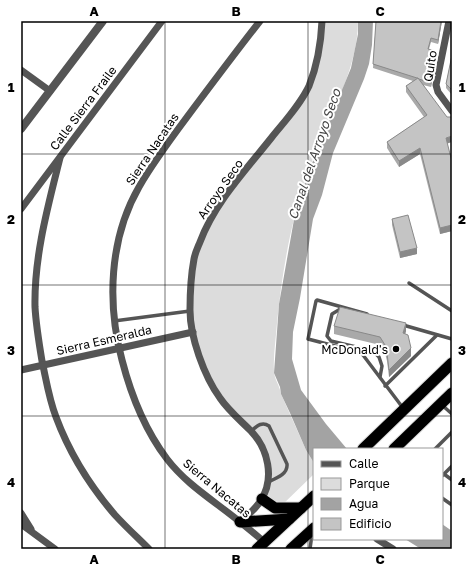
<svg xmlns="http://www.w3.org/2000/svg" width="473" height="570" viewBox="0 0 473 570" font-family="'Golos Text',sans-serif">
	<style>
		.green { fill: #dcdcdc }
		.water { fill: #a3a3a3 }
		.lines { fill: none; stroke-linecap: round; stroke-linejoin: round }
		.trunk-casing { stroke: #dbdbdb; stroke-width: 13 }
		.service { stroke: #555; stroke-width: 3.5 }
		.minor { stroke: #555; stroke-width: 7 }
		.tertiary { stroke: #555; stroke-width: 8 }
		.trunk { stroke: #000; stroke-width: 11 }
		.wall { fill: #a9a9a9 }
		.shaded-wall { fill: #898989 }
		.building { fill: #c4c4c4; stroke: #898989 }
		.grid { fill: none; stroke: #000; stroke-width: 1; stroke-opacity: 0.55 }
		.poi-dot { fill: #000; stroke: #fff; stroke-width: 1.5 }
		.labels { text-anchor: middle; dominant-baseline: central; stroke-width: 4; stroke-linejoin: round; paint-order: stroke }
		.street-label { font-size: 12px; fill: #000; stroke: #fff }
		.poi-label { font-size: 12px; fill: #000; stroke: #fff; text-anchor: end }
		.water-label { font-size: 13px; font-style: italic; fill: #444; stroke: #fff }
		.neatline { fill: none; stroke: #000; stroke-width: 1.5 }
		.grid-label { font-size: 13px; text-anchor: middle; font-weight: bold; fill: #000 }
	</style>
	<rect width="100%" height="100%" fill="#fff"/>
	<path class="green" d="M322,21H358C358,72 325,124 308,172C291,220 282,272 277,323C276,339 273,355 274,371C274,379 280,386 281,394L306,450L314,463V474L279,508L262,499L268,482L264,450L230,410L205,366L193,332L194,258L205,229L308,87Z"/>
	<g class="water">
		<path d="M358,21H373L372,45L369,64L364,79L333,153L322,195L313,219L300,298L293,332L292,359L301,390L326,424L347,449H314V463L306,450L290,413L281,394L280,387L274,373L279,304L295,214L308,173L351,68L358,34Z"/>
		<path d="M442,524L452,531V549H421L405,539H442Z"/>
	</g>
	<g class="lines">
		<g class="trunk-casing">
			<g id="trunk">
				<path d="M363,449L452,363"/>
				<path d="M394,449L452,393"/>
				<path d="M262,499L275,508H301"/>
				<path d="M240,522L289,519"/>
				<path d="M257,549L314,496"/>
				<path d="M291,549L314,528"/>
			</g>
		</g>
		<g class="service">
			<path d="M409,283L452,311"/>
			<path d="M342,308L332,314L327,336L331,341L373,351L379,357L382,366L380,377"/>
			<path d="M367,314L317,300L316,301L308,339L358,352L363,355L403,408"/>
			<path d="M114,321L190,311"/>
			<path d="M403,325L452,339"/>
			<path d="M385,386L437,335"/>
			<path d="M442,405L452,414"/>
			<path d="M251,431C257,426 262,421 269,426L287,464C288,474 277,478 268,482"/>
			<path d="M435,449L452,432"/>
			<path d="M444,474L452,480"/>
			<path d="M442,476L452,466"/>
			<path d="M442,498L452,505"/>
			<path d="M310,549L312,534"/>
		</g>
		<g class="minor">
			<path d="M260,21C238,49 217,77 196,105C176,132 155,159 139,187C109,239 107,304 122,360C131,395 145,430 167,459C183,480 205,495 226,511C239,521 252,531 264,542"/>
			<path d="M449,21L436,85L438,92L452,111"/>
			<path d="M21,70L50,91"/>
			<path d="M60,158C48,206 34,256 35,307C36,325 39,343 42,361C46,379 49,399 56,417C69,452 90,486 115,515C126,527 138,538 149,549"/>
			<path d="M21,209L162,21"/>
			<path d="M21,370L193,332"/>
			<path d="M21,513L31,529"/>
			<path d="M240,522C248,515 256,509 261,500C275,478 268,449 251,431C240,420 228,410 220,398C204,376 190,337 190,310C190,293 191,275 194,259C195,253 198,247 200,242C215,202 246,170 272,137C285,121 300,105 309,86C317,66 321,43 322,21"/>
			<path d="M21,524L55,549"/>
			<path d="M377,539L393,549"/>
		</g>
		<path class="tertiary" d="M21,129L103,21"/>
		<use href="#trunk" class="trunk"/>
	</g>
	<g class="wall">
		<path d="M376,21H442L438,44L431,42L429,49L436,55L431,87L423,85L447,144L452,162V231L440,234L420,154L399,167L387,148V142L424,117L406,92V86L413,81L373,68Z"/>
		<path d="M452,36V47L451,46V42Z"/>
		<path d="M452,55V95L446,88V84Z"/>
		<path d="M392,219L417,254L400,258L392,225Z"/>
		<path d="M334,326L406,331L405,334L411,356L389,377L387,361L385,353L380,345L334,334Z"/>
	</g>
	<g class="shaded-wall">
		<path d="M441,21H442L438,44V40Z"/>
		<path d="M436,51V55L431,87V83Z"/>
		<path d="M452,136V142L446,144V138Z"/>
		<path d="M420,148V154L399,167V161Z"/>
		<path d="M452,225V231L440,234V228Z"/>
		<path d="M417,248V254L400,258V252Z"/>
		<path d="M406,323V331L403,341V333Z"/>
		<path d="M411,348V356L389,377V370Z"/>
	</g>
	<g class="building">
		<path d="M376,21H441L438,40L431,38L428,49L436,51L431,83L419,79L418,78H417L373,64Z"/>
		<path d="M452,55V90L446,84Z"/>
		<path d="M418,78L447,117H452V136L446,138L452,162V225L440,228L420,148L399,161L387,142L427,115L406,86Z"/>
		<path d="M408,215L417,248L400,252L392,219Z"/>
		<path d="M340,307L406,323L403,333L408,335L411,348L389,370L387,353L385,345L380,337L334,326Z"/>
	</g>
	<path class="grid" d="M165,21V549M308,21V549M21,154H452M21,285H452M21,416H452"/>
	<circle class="poi-dot" cx="396" cy="349" r="4"/>
	<g class="labels">
		<g class="street-label">
			<text transform="translate(430 66) rotate(-81)">Quito</text>
			<text transform="translate(83 108) rotate(-53)">Calle Sierra Fraile</text>
			<text transform="translate(152 149) rotate(-56)">Sierra Nacatas</text>
			<text transform="translate(220 189) rotate(-55)">Arroyo Seco</text>
			<text transform="translate(104 340) rotate(-13)">Sierra Esmeralda</text>
			<text transform="translate(217 488) rotate(40)">Sierra Nacatas</text>
		</g>
		<g class="poi-label">
			<text x="388" y="349">McDonald's</text>
		</g>
		<g class="water-label">
			<text transform="translate(314 154) rotate(-71)">Canal del Arroyo Seco</text>
		</g>
	</g>
	<rect width="473" height="570" fill="none" stroke="#ffffff" stroke-width="44"/>
	<rect x="313" y="448" width="130" height="92" fill="#ffffff" stroke="#999999"/>
	<rect x="321" y="461" width="20" height="6" fill="#555555" stroke="#999999"/>
	<text x="349" y="468" font-size="12" fill="#000000">Calle</text>
	<rect x="321" y="478" width="20" height="12" fill="#dcdcdc" stroke="#999999"/>
	<text x="349" y="488" font-size="12" fill="#000000">Parque</text>
	<rect x="321" y="498" width="20" height="12" fill="#a3a3a3" stroke="#999999"/>
	<text x="349" y="508" font-size="12" fill="#000000">Agua</text>
	<rect x="321" y="518" width="20" height="12" fill="#c4c4c4" stroke="#999999"/>
	<text x="349" y="528" font-size="12" fill="#000000">Edificio</text>
	<rect x="22" y="22" width="429" height="526" class="neatline"/>
	<g class="grid-label">
		<text x="94" y="16">A</text>
		<text x="236" y="16">B</text>
		<text x="380" y="16">C</text>
		<text x="11" y="92">1</text>
		<text x="462" y="92">1</text>
		<text x="11" y="224">2</text>
		<text x="462" y="224">2</text>
		<text x="11" y="355">3</text>
		<text x="462" y="355">3</text>
		<text x="11" y="487">4</text>
		<text x="462" y="487">4</text>
		<text x="94" y="564">A</text>
		<text x="236" y="564">B</text>
		<text x="380" y="564">C</text>
	</g>
</svg>
